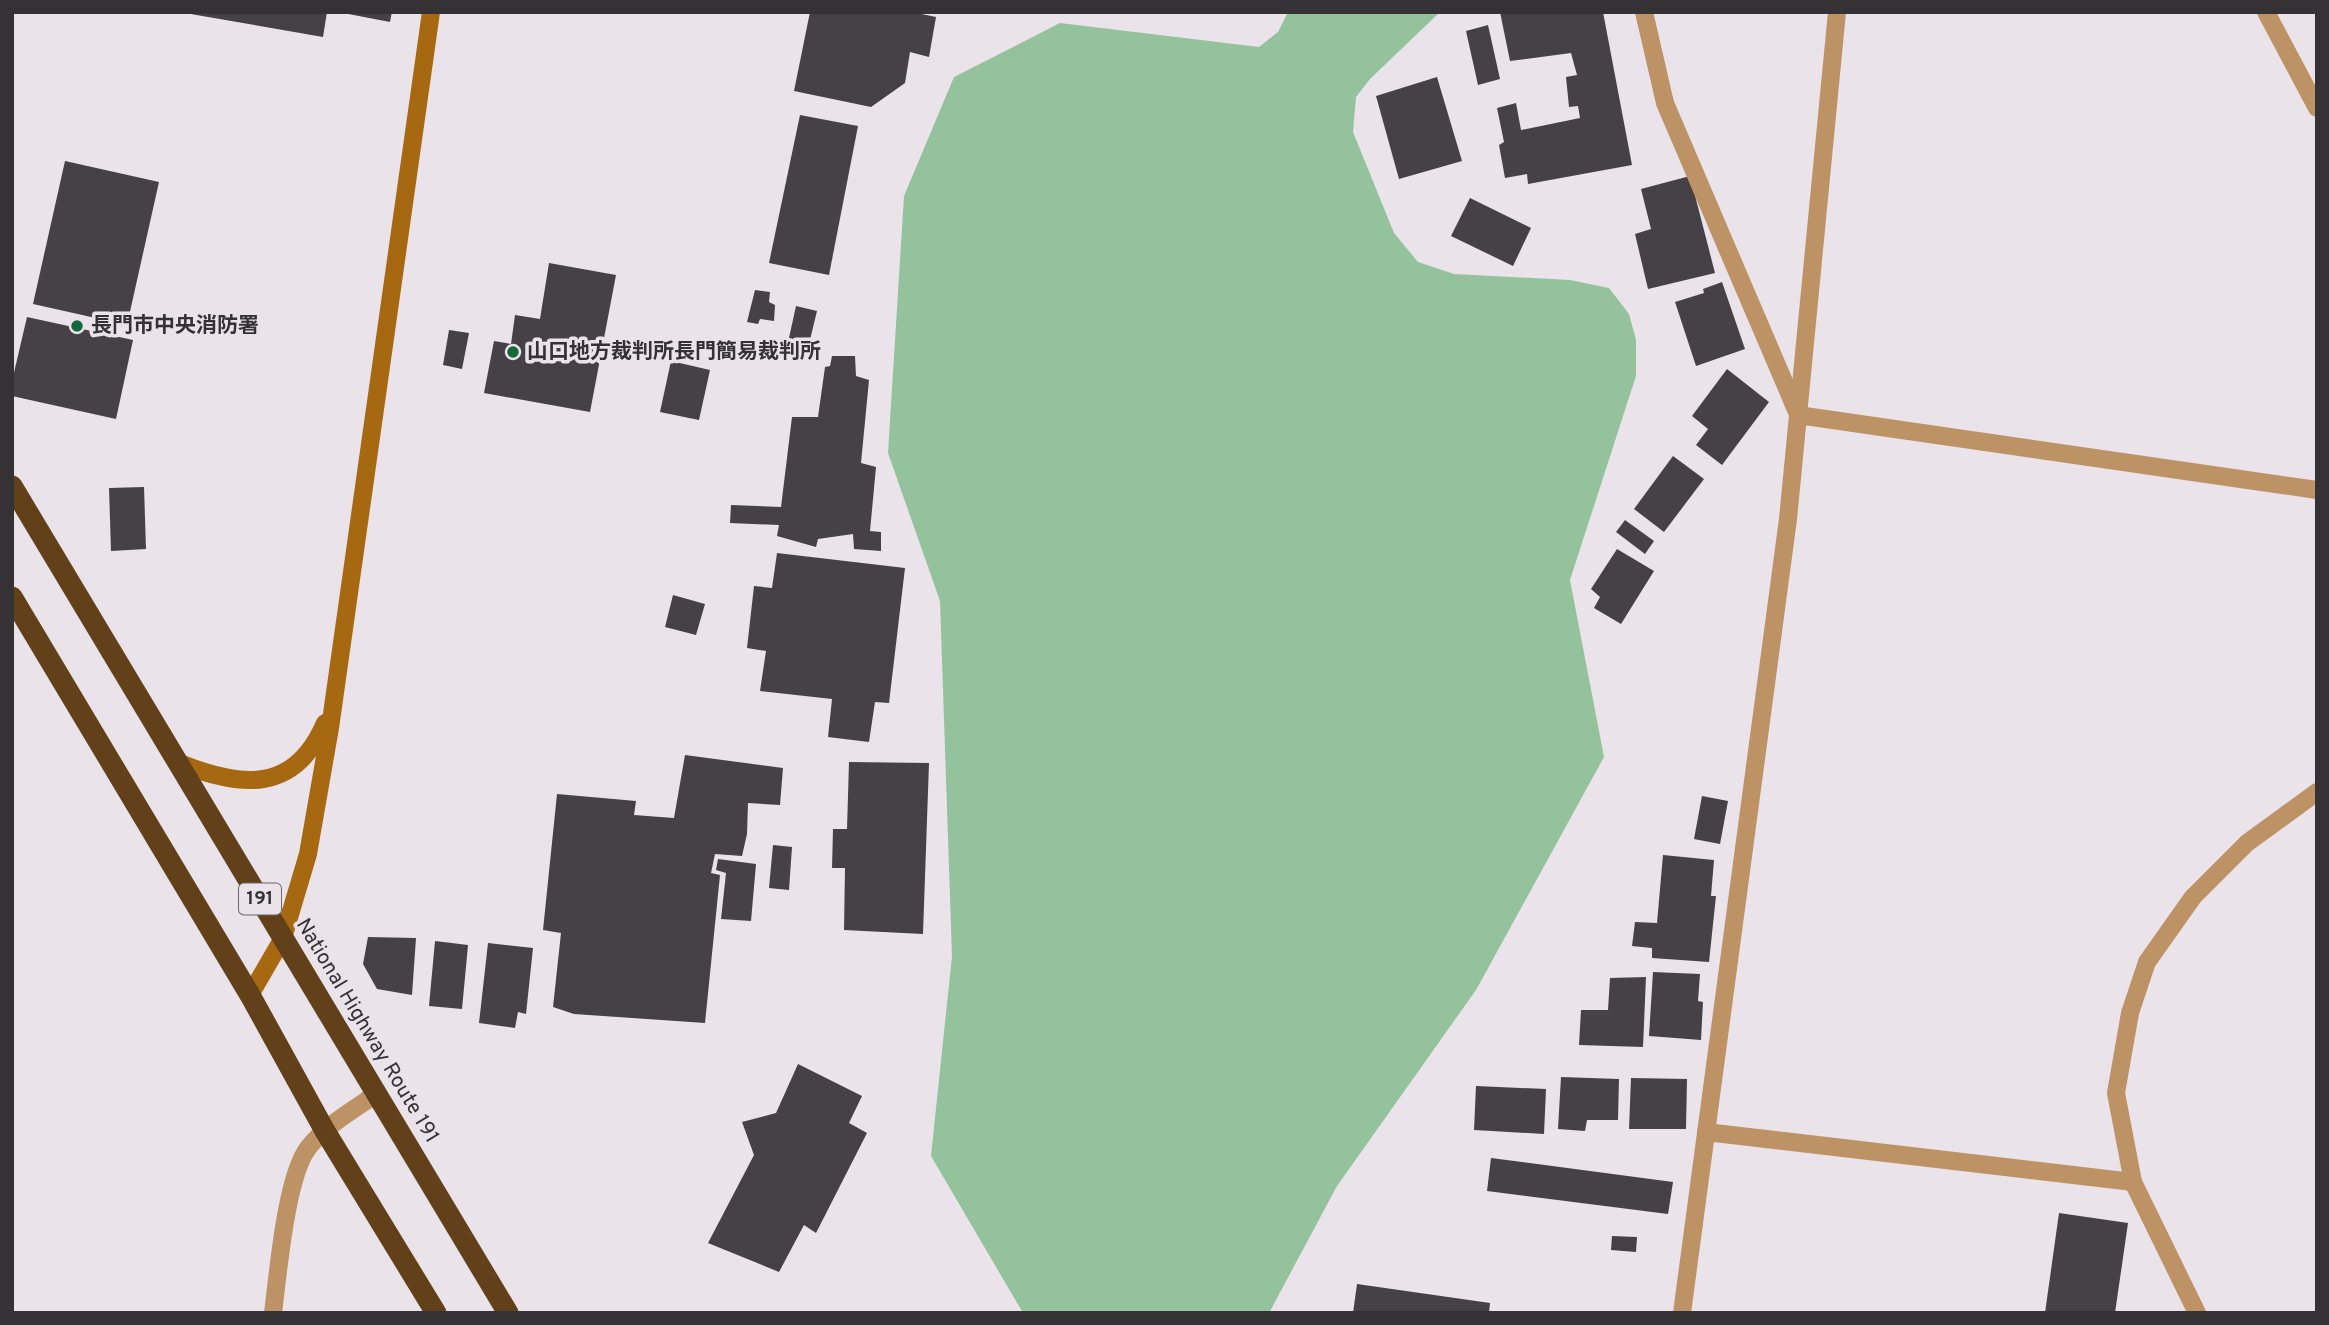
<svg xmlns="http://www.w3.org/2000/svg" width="2329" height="1325" viewBox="0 0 2329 1325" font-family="Overpass,'Noto Sans JP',sans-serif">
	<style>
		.green { fill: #94c29d }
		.building { fill: #464147 }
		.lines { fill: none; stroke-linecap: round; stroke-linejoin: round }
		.street { stroke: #bd9265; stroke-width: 18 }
		.secondary { stroke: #a66810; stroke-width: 18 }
		.highway { stroke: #62411a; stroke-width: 21 }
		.poi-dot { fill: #13693a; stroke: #eae3ea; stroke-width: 2.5 }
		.labels { text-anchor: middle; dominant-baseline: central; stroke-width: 7; stroke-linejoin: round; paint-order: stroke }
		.shield { fill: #eae3ea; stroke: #6b676b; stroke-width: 2 }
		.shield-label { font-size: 19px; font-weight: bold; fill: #353235 }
		.poi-label { font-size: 21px; font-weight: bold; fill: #353235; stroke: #eae3ea; text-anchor: start }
		.street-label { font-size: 21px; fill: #353235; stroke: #eae3ea }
	</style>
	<rect width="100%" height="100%" fill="#eae3ea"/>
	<path class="green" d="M1288,12H1440L1370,79L1356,97L1353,132L1394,233L1418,262L1454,274L1570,280L1609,288L1629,314L1636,340V376L1570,580L1604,757L1476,990L1337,1186L1269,1313H1023L931,1156L952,956L940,601L888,453L904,196L954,77L1060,23L1259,47L1278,32Z"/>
	<g class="building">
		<path d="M179,12H327L323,37Z"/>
		<path d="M338,12H392L390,22Z"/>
		<path d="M810,12H912L936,17L929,57L910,52L905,83L871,107L794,91Z"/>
		<path d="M1500,12H1603L1632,165L1528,184L1527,174L1505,178L1499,145L1504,142L1497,108L1516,103L1521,130L1580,118L1578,106L1569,107L1566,77L1577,75L1571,53L1510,61Z"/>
		<path d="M1488,25L1500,79L1478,85L1466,31Z"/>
		<path d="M1437,77L1462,161L1399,179L1376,96Z"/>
		<path d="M800,115L858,126L829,275L769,263Z"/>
		<path d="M65,161L159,182L127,325L33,304Z"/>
		<path d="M1690,176L1715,273L1648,289L1635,234L1651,229L1641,189Z"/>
		<path d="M1470,198L1531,228L1513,266L1451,236Z"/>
		<path d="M549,263L616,275L590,412L484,393L494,341L511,344L515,315L540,319Z"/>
		<path d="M1722,282L1745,349L1696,366L1675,302L1704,293L1703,289Z"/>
		<path d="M755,290L770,292L769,302L775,305L774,321L760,319L758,324L747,322Z"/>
		<path d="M796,306L817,311L807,352L787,347Z"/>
		<path d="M27,317L133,340L116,419L12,396V381Z"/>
		<path d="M449,330L469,333L462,369L443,365Z"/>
		<path d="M832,356H855L856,376L869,380L861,463L876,467L870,531L881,532V551L854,549L853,534L818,539L816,547L777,536L779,525L730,523L731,505L781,507L792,417H818L825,367L830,366Z"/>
		<path d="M671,361L710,370L699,420L660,412Z"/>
		<path d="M1727,369L1769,402L1722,465L1696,445L1708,429L1692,416Z"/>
		<path d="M1673,456L1704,479L1664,532L1634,509Z"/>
		<path d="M144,487L146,549L111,551L109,488Z"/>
		<path d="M1625,520L1654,541L1645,554L1616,532Z"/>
		<path d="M1617,549L1654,571L1621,624L1594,608L1600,597L1591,589Z"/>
		<path d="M777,553L905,568L889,703L875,702L869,742L828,737L832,699L760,691L766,651L747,648L754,586L772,588Z"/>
		<path d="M673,595L705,604L696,635L665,627Z"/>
		<path d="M685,755L783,768L780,805L748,803L747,834L742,856L715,854L711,873L720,875L705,1023L574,1014L553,1007L561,933L543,930L557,794L636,801L634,815L674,818Z"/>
		<path d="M849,762L929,763L923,934L844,930L845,868H832L833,829H847Z"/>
		<path d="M1702,796L1728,801L1720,844L1694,839Z"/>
		<path d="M773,845L792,847L789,890L769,888Z"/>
		<path d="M1663,855L1714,860L1711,896H1716L1709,962L1652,958V948L1632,946L1635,922L1657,923Z"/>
		<path d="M718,859L756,864L751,921L721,919L726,873L716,870Z"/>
		<path d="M368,937L416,938L412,995L377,989L363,964Z"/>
		<path d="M435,941L468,945L462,1009L429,1006Z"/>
		<path d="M488,943L533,948L526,1014L518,1012L515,1028L479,1023Z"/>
		<path d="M1653,972L1700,974L1698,1001L1703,1002L1701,1040L1649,1036Z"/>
		<path d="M1646,977L1643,1047L1579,1045L1581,1010H1608L1610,978Z"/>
		<path d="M798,1064L862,1096L849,1123L867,1133L816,1233L804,1225L779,1272L708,1243L754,1155L742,1122L776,1113Z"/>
		<path d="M1561,1077L1619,1079L1618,1120H1587L1585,1131L1558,1129Z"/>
		<path d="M1631,1078L1687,1079L1686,1129H1629Z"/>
		<path d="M1476,1086L1546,1089L1544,1134L1474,1130Z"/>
		<path d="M1491,1158L1673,1182L1668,1214L1487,1191Z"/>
		<path d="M2059,1213L2128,1223L2115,1313H2045Z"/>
		<path d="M1612,1236L1637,1237L1636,1252L1611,1250Z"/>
		<path d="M1357,1284L1490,1303L1489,1313H1353Z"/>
	</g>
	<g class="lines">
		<g class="street">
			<path d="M1644,12L1665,103L1797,412"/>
			<path d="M2266,12L2317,108"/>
			<path d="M1798,415L2317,490"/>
			<path d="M1706,1132L2133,1182L2116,1093L2130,1013L2147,962L2193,897L2247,843L2317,792"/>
			<path d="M2133,1182L2197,1313"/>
			<path d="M273,1313C278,1274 286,1177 308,1148C325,1126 353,1110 376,1094"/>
			<path d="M1682,1313L1788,519L1837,12"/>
		</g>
		<g class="secondary">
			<path d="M179,763C240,787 294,795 325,723"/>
			<path d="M250,995L283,938L308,854L330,728L431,12"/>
		</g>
		<g class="highway">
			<path d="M12,486L508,1313"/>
			<path d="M12,597L250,995L325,1131L436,1313"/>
		</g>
	</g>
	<g class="poi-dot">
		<circle cx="77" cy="326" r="7"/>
		<circle cx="513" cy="352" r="7"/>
	</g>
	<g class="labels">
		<rect class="shield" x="239" y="883.5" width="42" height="31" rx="5"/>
		<g class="shield-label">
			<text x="260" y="899">191</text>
		</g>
		<g class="poi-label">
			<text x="91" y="326">長門市中央消防署</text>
			<text x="527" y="352">山口地方裁判所長門簡易裁判所</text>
		</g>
		<g class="street-label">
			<text transform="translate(367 1031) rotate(59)">National Highway Route 191</text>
		</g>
	</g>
	<rect width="2329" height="1325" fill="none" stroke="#353235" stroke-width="28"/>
</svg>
